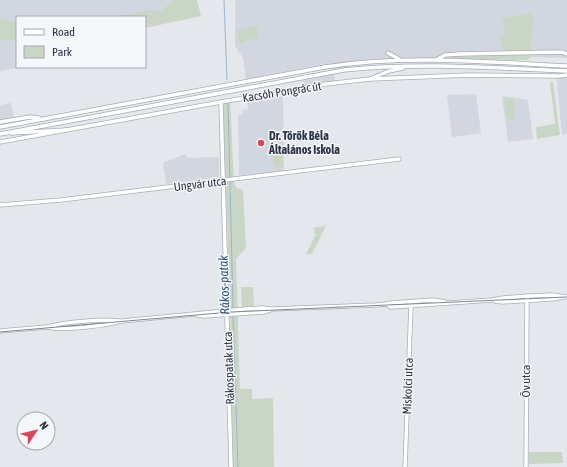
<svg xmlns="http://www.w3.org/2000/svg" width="567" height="467" viewBox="0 0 567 467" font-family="'Asap Condensed',sans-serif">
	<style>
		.built { fill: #d2d6de }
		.green { fill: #c9d6c5 }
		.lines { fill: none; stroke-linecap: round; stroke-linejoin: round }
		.stream { stroke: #9fb4cc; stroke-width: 1 }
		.secondary-casing { stroke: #a9aeb7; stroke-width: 5 }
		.primary-casing { stroke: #a3abb8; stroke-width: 5 }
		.secondary { stroke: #fff; stroke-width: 3.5 }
		.primary { stroke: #fff; stroke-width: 3.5 }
		.tram { stroke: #7d8696; stroke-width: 1 }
		.poi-dot { fill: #d1495b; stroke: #f4f6f9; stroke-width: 1.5 }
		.labels { text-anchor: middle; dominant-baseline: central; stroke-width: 3; stroke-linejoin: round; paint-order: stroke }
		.street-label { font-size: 12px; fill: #2b3445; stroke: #f4f6f9 }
		.poi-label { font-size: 12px; font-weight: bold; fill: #2b3445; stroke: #f4f6f9; text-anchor: start }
		.water-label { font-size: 13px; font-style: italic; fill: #34527a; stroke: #f4f6f9 }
	</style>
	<rect width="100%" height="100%" fill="#e4e7ec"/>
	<g class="built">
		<path d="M0,0H177L168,11L145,17H17V67H21L0,71Z"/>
		<path d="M235,0H567V58L531,57L532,13L505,35L498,36L504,55L442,58L366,60L325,64L246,79L243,58L235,46Z"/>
		<path d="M556,73H567V134L562,135Z"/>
		<path d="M334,74L335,81L302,86L301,81Z"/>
		<path d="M476,94L481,133L452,137L447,95Z"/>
		<path d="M283,96L284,171L239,176L238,115H242L243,110L248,109L247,102Z"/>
		<path d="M502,96L528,100L533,139L508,142Z"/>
		<path d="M11,103L14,118L0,121V105Z"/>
		<path d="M185,154L188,158L219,157V177L166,184L163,163Z"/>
	</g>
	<g class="green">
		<path d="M174,0H197L201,16L145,28V17H115L149,10L161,11Z"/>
		<path d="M533,13L531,57L528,60L460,59L447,57L504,55L498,36L505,35L502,18Z"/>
		<path d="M0,19L17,22V39L0,41Z"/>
		<path d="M257,26L259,38L246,40V42L239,43L237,30Z"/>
		<path d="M550,82H553L560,135L537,139L536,127L555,124Z"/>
		<path d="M513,98L515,119L508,120V116H506L504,99Z"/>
		<path d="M230,99L234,183L237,188L243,190L246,248L236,259L240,389H252V399L273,398L274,467H233L230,306L223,100Z"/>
		<path d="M277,142L283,145V166L280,168L273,166L272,145Z"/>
		<path d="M326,226L312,254H306L316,234L314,233L315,230L312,228Z"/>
		<path d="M241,287H253L254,306L242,307Z"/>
		<path d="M529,452H562L563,463L529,464Z"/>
	</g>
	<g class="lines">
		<g class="stream">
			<path d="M224,0L227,80"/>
			<path d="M228,103L230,179"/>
			<path d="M230,182L233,308"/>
			<path d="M233,316L238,467"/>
		</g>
		<g class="secondary-casing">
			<g id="secondary">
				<path d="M460,54L562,52L567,54"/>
				<path d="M221,102L231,467"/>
				<path d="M0,142L221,102L326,84L370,79L469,75L559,76L567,75"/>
				<path d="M0,205L61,200L399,159"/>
				<path d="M495,301L503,302L552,299L563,297"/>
				<path d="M386,304L391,307L492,300L503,298L530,296L552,295L567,297"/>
				<path d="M197,315L204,316L263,312L270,310"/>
				<path d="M47,327C67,331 102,326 122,321L246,309L263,308L272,309L376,305L386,304L391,303L433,300L445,302"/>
				<path d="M0,331L47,327C63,322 102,319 119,321"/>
				<path d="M405,467L411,305"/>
				<path d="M526,467L527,296"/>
			</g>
		</g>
		<g class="primary-casing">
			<g id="primary">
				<path d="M388,53L399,59"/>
				<path d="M436,60L445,55L460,54"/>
				<path d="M370,79L389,71L403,68"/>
				<path d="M0,122L30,117L39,118"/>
				<path d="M0,127L325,67C405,54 487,62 567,66"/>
				<path d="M11,133L67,130"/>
				<path d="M0,134L344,70C418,62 493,68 567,71"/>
			</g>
		</g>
		<use href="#secondary" class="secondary"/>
		<use href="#primary" class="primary"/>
		<path class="tram" d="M0,332L231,312L567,297"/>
	</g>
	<circle class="poi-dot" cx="261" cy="143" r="4"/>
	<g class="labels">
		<g class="street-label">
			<text transform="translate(282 92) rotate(-9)">Kacsóh Pongrác út</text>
			<text transform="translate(200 184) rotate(-7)">Ungvár utca</text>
			<text transform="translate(229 368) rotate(-92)">Rákospatak utca</text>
			<text transform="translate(526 381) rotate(-90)">Öv utca</text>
			<text transform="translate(408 386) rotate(-88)">Miskolci utca</text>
		</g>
		<g class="poi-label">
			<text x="269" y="136">Dr. Török Béla<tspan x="269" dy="14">Általános Iskola</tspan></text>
		</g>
		<g class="water-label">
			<text transform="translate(224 285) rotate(-92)">Rákos-patak</text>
		</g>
	</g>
	<rect x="16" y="16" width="130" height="52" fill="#f4f6f9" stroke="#a4a8b1"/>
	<rect x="24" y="29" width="20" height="6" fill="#ffffff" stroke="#a4a8b1"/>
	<text x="52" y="36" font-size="12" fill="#2b3445">Road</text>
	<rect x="24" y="46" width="20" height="12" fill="#c9d6c5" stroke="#a4a8b1"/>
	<text x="52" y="56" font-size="12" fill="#2b3445">Park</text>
	<g transform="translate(36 431) rotate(55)"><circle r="19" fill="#f4f6f9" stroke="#a4a8b1"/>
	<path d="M0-3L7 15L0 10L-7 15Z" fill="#d1495b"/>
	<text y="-6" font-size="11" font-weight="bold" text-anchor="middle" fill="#2b3445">N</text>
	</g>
</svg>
